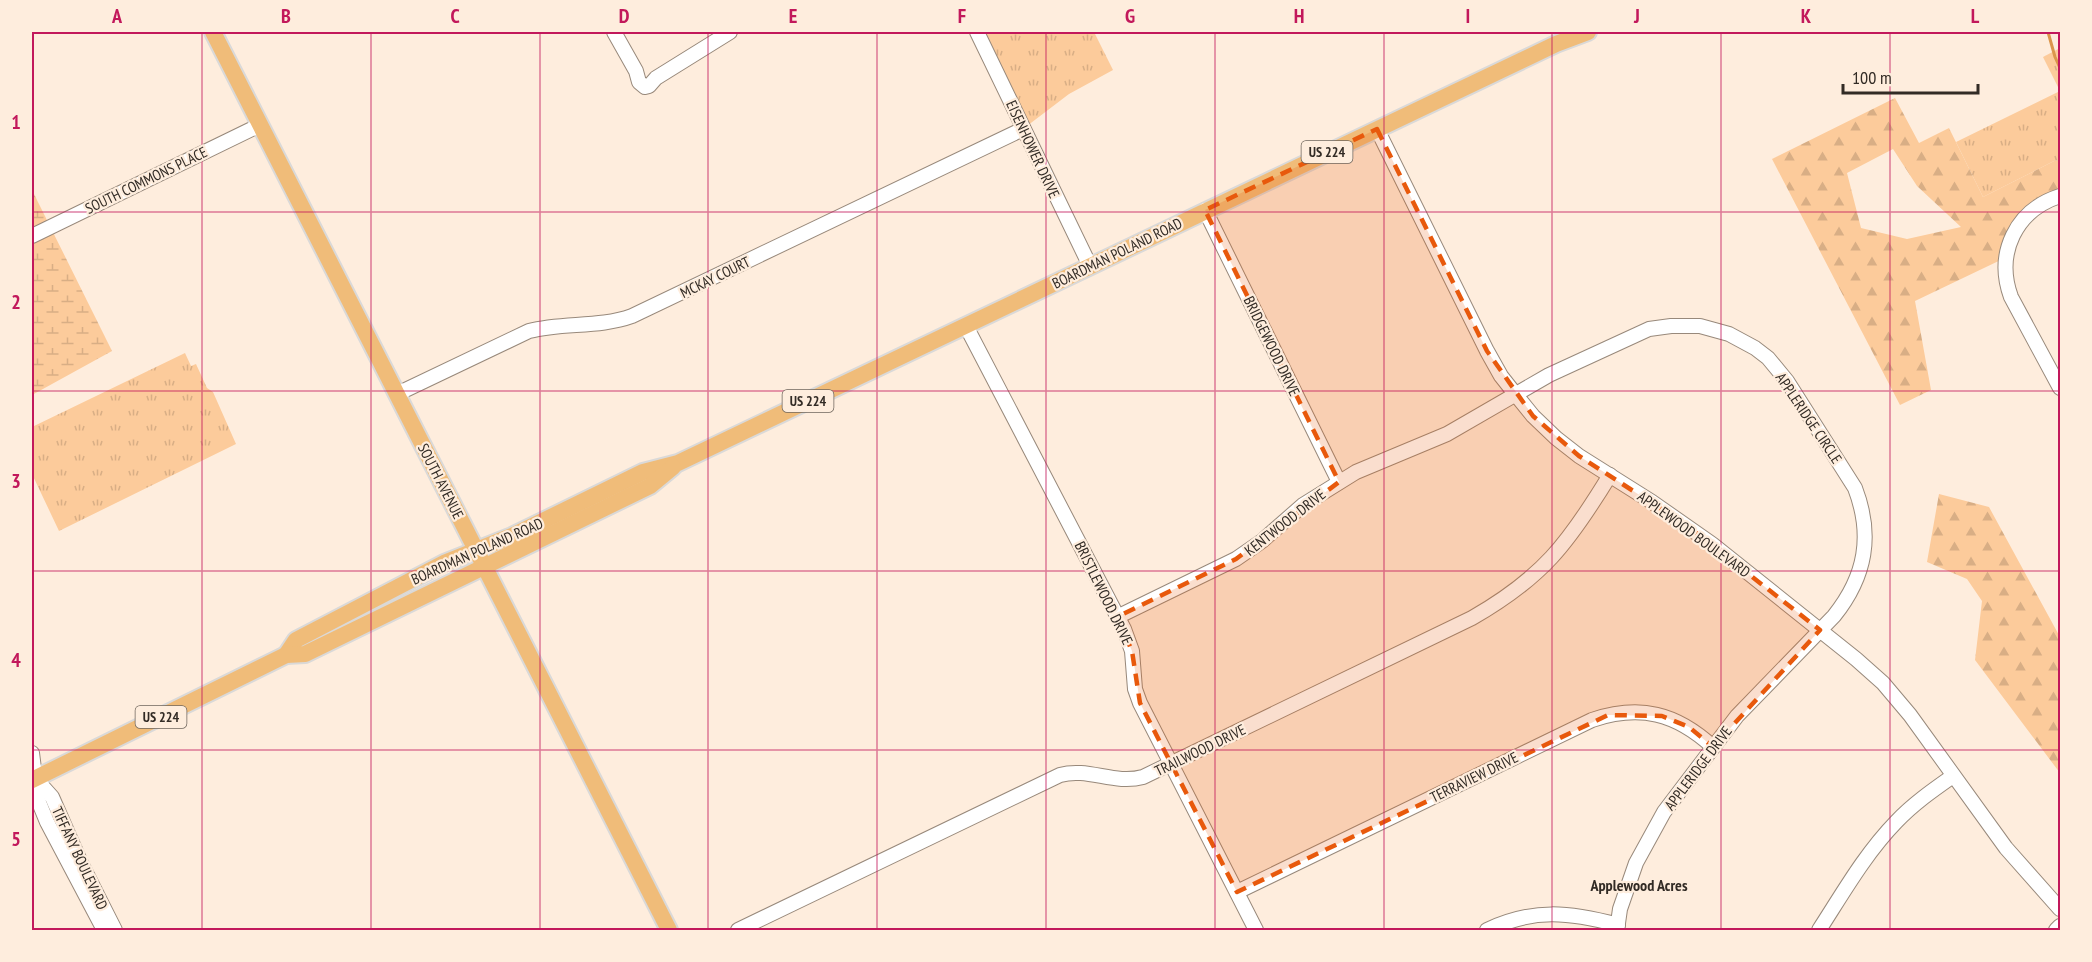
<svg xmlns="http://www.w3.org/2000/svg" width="2092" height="962" viewBox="0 0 2092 962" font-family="'PT Sans Narrow',sans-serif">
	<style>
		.grass { fill: url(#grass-tufts) }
		.forest { fill: url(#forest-firs); fill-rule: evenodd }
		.wetland { fill: url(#wetland-marsh) }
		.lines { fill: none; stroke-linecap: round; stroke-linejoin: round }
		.stream { stroke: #db964c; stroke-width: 3 }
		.minor-casing { stroke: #98897b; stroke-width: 16 }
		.major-casing { stroke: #dad9d8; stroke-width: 20 }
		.minor { stroke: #fff; stroke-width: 14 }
		.major { stroke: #f0bc79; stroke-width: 16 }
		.marked { fill: #e8590c; fill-opacity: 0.2; stroke: #e8590c; stroke-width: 4.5; stroke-dasharray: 12 8; stroke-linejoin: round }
		.grid { fill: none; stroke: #c2185b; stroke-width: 1.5; stroke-opacity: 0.55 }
		.labels { text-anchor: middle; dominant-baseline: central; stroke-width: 4.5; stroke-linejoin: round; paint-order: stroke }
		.shield { fill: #feeddd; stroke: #6f655c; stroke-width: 1.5 }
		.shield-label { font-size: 14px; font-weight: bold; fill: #322b25 }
		.street-label { font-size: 15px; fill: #322b25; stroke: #feeddd }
		.neighbourhood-label { font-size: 16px; font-weight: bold; fill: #322b25; stroke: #feeddd }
		.neatline { fill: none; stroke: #c2185b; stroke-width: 2 }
		.grid-label { font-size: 20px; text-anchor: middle; font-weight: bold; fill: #c2185b }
	</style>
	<defs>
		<pattern id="grass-tufts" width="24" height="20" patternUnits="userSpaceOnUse" patternTransform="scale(1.5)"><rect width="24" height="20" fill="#fccb9b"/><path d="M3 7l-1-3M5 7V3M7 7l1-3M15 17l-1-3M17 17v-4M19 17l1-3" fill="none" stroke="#d8ae85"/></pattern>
		<pattern id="forest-firs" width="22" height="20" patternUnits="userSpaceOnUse" patternTransform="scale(1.5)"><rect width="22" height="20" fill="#fccb9b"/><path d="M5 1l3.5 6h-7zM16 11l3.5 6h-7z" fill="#d8ae85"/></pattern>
		<pattern id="wetland-marsh" width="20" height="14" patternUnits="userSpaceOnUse" patternTransform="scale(1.5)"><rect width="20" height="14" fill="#fccb9b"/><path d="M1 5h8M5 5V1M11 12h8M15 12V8" fill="none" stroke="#d8ae85"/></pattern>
	</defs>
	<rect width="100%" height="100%" fill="#feeddd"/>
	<g class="grass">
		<path d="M990,32H1094L1113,70L1069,94L1023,129L979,37Z"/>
		<path d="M2060,48V160L2054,161L1983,197L1956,142L2060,91L2043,57Z"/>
		<path d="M185,353L191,366L196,364L207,388L213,392L236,444L59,531L32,474V427Z"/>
	</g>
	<g class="forest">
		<path d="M1895,98L1919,143L1949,128L1983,197L2054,161L2060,160V196L2032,210L2007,257L1915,301L1931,390L1900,405L1772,159ZM1893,149L1917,186L1961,227L1907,239L1861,228L1847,173Z"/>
		<path d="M1939,494L1989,507L2060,637V773L1975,660L1982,601L1967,579L1927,562Z"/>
	</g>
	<path class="wetland" d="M32,190L112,351L32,395Z"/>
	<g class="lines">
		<path class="stream" d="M2048,32L2055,57L2060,68"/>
		<g class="minor-casing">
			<g id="minor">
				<path d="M614,32L636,71L639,82L645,87L649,86L656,78L730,32"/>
				<path d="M977,32L1090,266"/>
				<path d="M1377,129L1487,351L1501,376L1516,395L1533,416L1556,438L1579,456L1652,502L1712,544L1856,659L1883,683L1910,715L2006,848L2060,909"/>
				<path d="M2060,196C2016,210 1995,253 2011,297L2060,388"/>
				<path d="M1205,210L1339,482"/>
				<path d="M32,236L260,125"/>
				<path d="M966,326L1124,629L1132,651L1135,689L1140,703L1256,930"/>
				<path d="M397,394L529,331C563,322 599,328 632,316L1023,129"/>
				<path d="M1117,617L1236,559L1262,541L1303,505L1356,472L1447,434L1549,375L1649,329L1671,326H1700L1729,334L1755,348L1768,358L1787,381L1855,488C1873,535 1866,576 1834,616L1737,716L1664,812L1636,863L1620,909L1617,930"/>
				<path d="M32,753L38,800L47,822L104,930"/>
				<path d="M35,778L52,797L80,861L115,930"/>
				<path d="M1237,892L1592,720C1640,704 1676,713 1713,747"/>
				<path d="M738,930L1060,775C1088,767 1114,785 1143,777L1472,618C1542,578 1568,544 1610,475"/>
				<path d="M1487,930C1534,908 1569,912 1618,925"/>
				<path d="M1819,930C1843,893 1865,854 1896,822C1913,804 1933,790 1953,776"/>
				<path d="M2056,930L2060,926"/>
			</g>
		</g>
		<g class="major-casing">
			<g id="major">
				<path d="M213,32L669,930"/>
				<path d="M286,655L296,640L444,563L512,536L643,472L678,463L1556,44L1588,32"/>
				<path d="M32,780L286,655L305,654L650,486L673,467"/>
			</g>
		</g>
		<use href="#minor" class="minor"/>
		<use href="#major" class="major"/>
	</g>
	<path class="marked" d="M1377,129L1487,351L1533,416L1579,456L1686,525L1820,630L1713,747L1689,727L1662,716L1608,715L1237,892L1140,703L1132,651L1117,617L1236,559L1339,482L1205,210Z"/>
	<path class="grid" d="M202,32V930M371,32V930M540,32V930M708,32V930M877,32V930M1046,32V930M1215,32V930M1384,32V930M1552,32V930M1721,32V930M1890,32V930M32,212H2060M32,391H2060M32,571H2060M32,750H2060"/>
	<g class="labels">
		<g class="shield">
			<rect x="1301.5" y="141" width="51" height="22" rx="4.5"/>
			<rect x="782.5" y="390" width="51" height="22" rx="4.5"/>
			<rect x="135.5" y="706" width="51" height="22" rx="4.5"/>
		</g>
		<g class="shield-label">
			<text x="1327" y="152">US 224</text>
			<text x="808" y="401">US 224</text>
			<text x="161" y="717">US 224</text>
		</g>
		<g class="street-label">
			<text transform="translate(1033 149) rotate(65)">EISENHOWER DRIVE</text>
			<text transform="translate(146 180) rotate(-26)">SOUTH COMMONS PLACE</text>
			<text transform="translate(1117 253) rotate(-26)">BOARDMAN POLAND ROAD</text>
			<text transform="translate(715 277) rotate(-26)">MCKAY COURT</text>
			<text transform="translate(1272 346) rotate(64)">BRIDGEWOOD DRIVE</text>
			<text transform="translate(1809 418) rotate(56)">APPLERIDGE CIRCLE</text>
			<text transform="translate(441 481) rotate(63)">SOUTH AVENUE</text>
			<text transform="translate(1285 522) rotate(-38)">KENTWOOD DRIVE</text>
			<text transform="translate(1694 534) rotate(36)">APPLEWOOD BOULEVARD</text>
			<text transform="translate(477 551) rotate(-24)">BOARDMAN POLAND ROAD</text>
			<text transform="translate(1104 593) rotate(64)">BRISTLEWOOD DRIVE</text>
			<text transform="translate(1200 750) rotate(-26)">TRAILWOOD DRIVE</text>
			<text transform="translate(1698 768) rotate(-53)">APPLERIDGE DRIVE</text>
			<text transform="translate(1474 777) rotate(-26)">TERRAVIEW DRIVE</text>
			<text transform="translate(80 858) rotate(65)">TIFFANY BOULEVARD</text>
		</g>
		<g class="neighbourhood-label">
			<text x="1639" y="885">Applewood Acres</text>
		</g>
	</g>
	<rect width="2092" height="962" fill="none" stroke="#feeddd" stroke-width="66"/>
	<path d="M1843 84v9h135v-9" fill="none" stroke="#322b25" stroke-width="3"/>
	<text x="1852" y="84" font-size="18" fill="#322b25" stroke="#feeddd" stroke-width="4.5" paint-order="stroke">100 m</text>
	<rect x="33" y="33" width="2026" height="896" class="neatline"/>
	<g class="grid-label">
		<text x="117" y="23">A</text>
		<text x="286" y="23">B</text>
		<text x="455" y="23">C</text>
		<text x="624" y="23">D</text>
		<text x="793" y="23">E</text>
		<text x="962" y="23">F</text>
		<text x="1130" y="23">G</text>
		<text x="1299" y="23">H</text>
		<text x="1468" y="23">I</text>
		<text x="1637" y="23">J</text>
		<text x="1806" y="23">K</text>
		<text x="1975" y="23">L</text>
		<text x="16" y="129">1</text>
		<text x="16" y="309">2</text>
		<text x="16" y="488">3</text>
		<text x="16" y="667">4</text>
		<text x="16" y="846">5</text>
	</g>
</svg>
